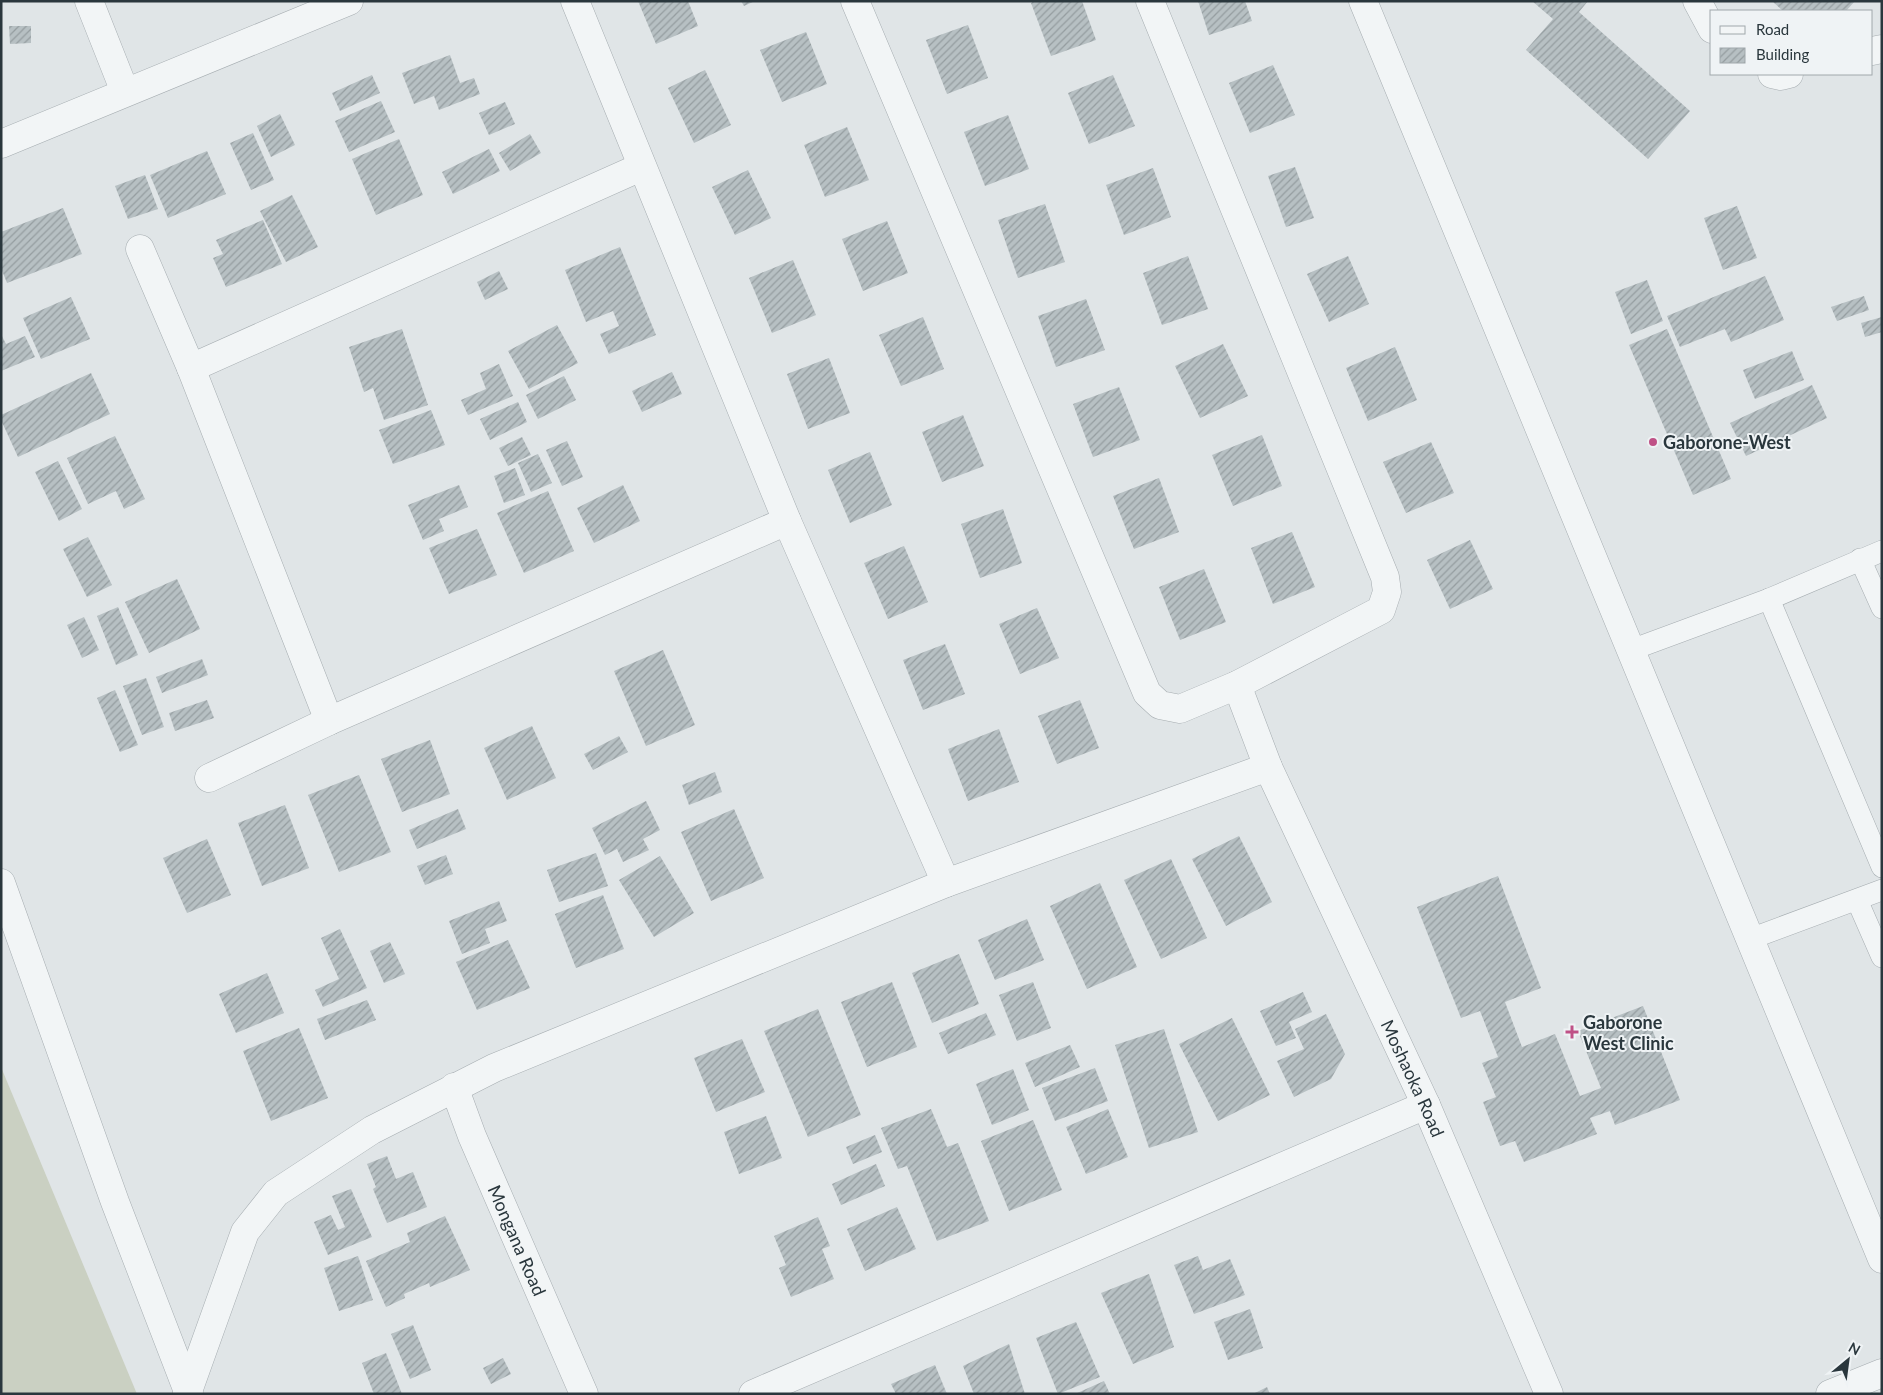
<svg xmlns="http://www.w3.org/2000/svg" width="1883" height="1395" viewBox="0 0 1883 1395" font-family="Lato,sans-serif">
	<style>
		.garden { fill: #cad0c2 }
		.building { fill: url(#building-hatch) }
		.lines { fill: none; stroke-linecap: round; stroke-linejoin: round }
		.service-casing { stroke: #a6adb1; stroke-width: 22 }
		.minor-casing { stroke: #a6adb1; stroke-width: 29 }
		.tertiary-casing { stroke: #a6adb1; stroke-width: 29 }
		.service { stroke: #f2f5f6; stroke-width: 21 }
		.minor { stroke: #f2f5f6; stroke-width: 28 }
		.tertiary { stroke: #f2f5f6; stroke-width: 28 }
		.poi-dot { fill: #bf5186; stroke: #eff3f5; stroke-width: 2 }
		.labels { text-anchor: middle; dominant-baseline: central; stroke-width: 4; stroke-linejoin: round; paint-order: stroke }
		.poi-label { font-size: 18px; font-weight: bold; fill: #2a373d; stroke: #eff3f5; text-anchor: start }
		.street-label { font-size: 18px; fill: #2a373d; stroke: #eff3f5 }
	</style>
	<defs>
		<pattern id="building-hatch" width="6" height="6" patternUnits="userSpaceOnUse" patternTransform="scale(1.25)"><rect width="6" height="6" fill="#b7c0c3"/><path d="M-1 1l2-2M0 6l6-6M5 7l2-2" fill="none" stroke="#959da0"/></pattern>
	</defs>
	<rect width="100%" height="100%" fill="#e0e5e7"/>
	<path class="garden" d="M1,1067L137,1394H1Z"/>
	<g class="building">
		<path d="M638,1H688L698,26L656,44Z"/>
		<path d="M741,1H755L744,6Z"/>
		<path d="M1034,1H1082L1096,40L1051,56L1031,3Z"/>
		<path d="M1198,1H1245L1252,21L1209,35Z"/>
		<path d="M1532,1H1588L1579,12L1690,111L1648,159L1526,50L1553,19Z"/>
		<path d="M1772,1H1855L1846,11H1783Z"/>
		<path d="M968,25L988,78L947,94L926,40Z"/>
		<path d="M9,26H31V43L10,44Z"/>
		<path d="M806,32L827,84L782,102L760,50Z"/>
		<path d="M450,55L460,83L474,78L480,94L439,110L434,96L414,104L402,73Z"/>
		<path d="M1273,65L1295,115L1250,133L1229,83Z"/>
		<path d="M705,70L731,125L694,143L668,88Z"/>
		<path d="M372,75L380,93L340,111L332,93Z"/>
		<path d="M1113,75L1135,126L1089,144L1068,93Z"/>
		<path d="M381,101L395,132L349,152L335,121Z"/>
		<path d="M505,102L515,124L489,135L479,113Z"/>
		<path d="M280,114L295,145L271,157L257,126Z"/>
		<path d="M1008,115L1029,169L985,186L964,132Z"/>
		<path d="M847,127L869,180L825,197L804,145Z"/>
		<path d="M253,133L274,180L251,190L230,143Z"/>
		<path d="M530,134L541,153L510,171L499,153Z"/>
		<path d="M399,139L423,195L376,215L352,159Z"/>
		<path d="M489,149L500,171L453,194L442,172Z"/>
		<path d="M207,151L226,194L168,218L150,175Z"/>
		<path d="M1295,167L1314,218L1286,227L1268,176Z"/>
		<path d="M1153,168L1171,217L1124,235L1106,185Z"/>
		<path d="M748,170L771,218L735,235L712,187Z"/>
		<path d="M145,175L158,209L128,219L115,186Z"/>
		<path d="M292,195L318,247L286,262L260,211Z"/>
		<path d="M1045,204L1065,262L1018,278L998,220Z"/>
		<path d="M1737,206L1757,258L1723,270L1704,218Z"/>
		<path d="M63,208L82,254L7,283L1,268V232Z"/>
		<path d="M263,220L282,264L226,287L213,258L223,254L216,240Z"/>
		<path d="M887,221L908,273L863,291L842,239Z"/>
		<path d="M620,247L656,335L609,354L600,334L619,326L613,311L586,322L565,270Z"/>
		<path d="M1188,256L1208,309L1162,325L1143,273Z"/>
		<path d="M1348,256L1369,304L1329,322L1307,274Z"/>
		<path d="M793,260L816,315L772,333L749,278Z"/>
		<path d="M499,271L508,289L485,300L477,282Z"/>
		<path d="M1765,276L1784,320L1731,342L1725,329L1680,347L1667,316Z"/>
		<path d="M1647,280L1663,321L1631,334L1615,292Z"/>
		<path d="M1864,296L1869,310L1837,321L1831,307Z"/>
		<path d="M71,297L90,339L41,359L23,318Z"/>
		<path d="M1086,299L1105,350L1056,367L1038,316Z"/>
		<path d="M923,317L944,369L901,386L879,335Z"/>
		<path d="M1882,317V332L1865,337L1861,323Z"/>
		<path d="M557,325L578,363L529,389L508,351Z"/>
		<path d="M402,329L428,405L384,420L373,388L364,392L349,347Z"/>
		<path d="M1667,329L1731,479L1693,495L1629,345Z"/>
		<path d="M1,334L6,344L25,336L35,357L1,371Z"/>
		<path d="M1223,344L1248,396L1200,418L1175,366Z"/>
		<path d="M1395,347L1417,400L1368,421L1346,368Z"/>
		<path d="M1792,351L1804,380L1755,399L1743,370Z"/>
		<path d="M829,358L850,413L808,429L787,374Z"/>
		<path d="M499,364L513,396L468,415L461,400L486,389L480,373Z"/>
		<path d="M672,372L682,394L642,412L632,391Z"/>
		<path d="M91,373L110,414L18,457L1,420V415Z"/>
		<path d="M564,376L576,400L538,419L526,395Z"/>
		<path d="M1812,385L1827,418L1746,456L1730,423Z"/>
		<path d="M1119,387L1140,440L1093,457L1073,404Z"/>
		<path d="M518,402L527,422L490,440L480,419Z"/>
		<path d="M431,410L445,445L393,464L379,430Z"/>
		<path d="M963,415L984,466L942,482L922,432Z"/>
		<path d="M1262,435L1282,486L1233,506L1212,455Z"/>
		<path d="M115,436L145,499L124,509L116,491L88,504L67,458Z"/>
		<path d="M522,437L531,455L508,466L499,448Z"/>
		<path d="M567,441L583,477L562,486L546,450Z"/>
		<path d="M1431,442L1454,493L1406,513L1383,462Z"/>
		<path d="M870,452L892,505L850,523L828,470Z"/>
		<path d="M538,454L552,483L531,492L518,463Z"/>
		<path d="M58,461L82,509L59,521L35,472Z"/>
		<path d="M515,468L525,495L504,503L494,476Z"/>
		<path d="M1159,478L1179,532L1134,549L1113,496Z"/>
		<path d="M459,485L468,507L439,519L444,531L423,540L408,505Z"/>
		<path d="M623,485L640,521L594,543L577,508Z"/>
		<path d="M548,491L574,551L524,573L497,513Z"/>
		<path d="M1003,509L1022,563L980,578L961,524Z"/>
		<path d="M477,529L497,575L449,594L429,548Z"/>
		<path d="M1292,532L1315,587L1273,604L1251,548Z"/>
		<path d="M88,537L112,585L87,597L63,549Z"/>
		<path d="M1470,540L1493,589L1450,609L1427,560Z"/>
		<path d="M904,546L928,602L888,619L864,563Z"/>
		<path d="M1204,569L1226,622L1180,640L1159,587Z"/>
		<path d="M177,579L200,629L149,653L125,602Z"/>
		<path d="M118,607L138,655L116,665L97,616Z"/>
		<path d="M1037,608L1059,658L1020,674L999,624Z"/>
		<path d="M84,617L99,650L82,658L67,625Z"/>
		<path d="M945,644L965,694L923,710L903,660Z"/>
		<path d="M663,650L695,725L646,746L614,671Z"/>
		<path d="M202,659L208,675L162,693L156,677Z"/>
		<path d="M146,678L164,727L142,735L123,686Z"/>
		<path d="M115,690L138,745L120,752L97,698Z"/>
		<path d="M207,700L214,718L175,731L169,713Z"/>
		<path d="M1080,700L1099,748L1057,764L1038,716Z"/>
		<path d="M532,726L556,778L507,800L484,748Z"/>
		<path d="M999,729L1019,782L968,801L948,749Z"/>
		<path d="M619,736L628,752L593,770L584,754Z"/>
		<path d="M430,740L450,794L402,812L381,759Z"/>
		<path d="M715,772L722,792L689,805L682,785Z"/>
		<path d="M359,775L391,852L339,872L308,795Z"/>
		<path d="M646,801L660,830L643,839L649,850L623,862L617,849L605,855L592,828Z"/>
		<path d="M285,805L309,868L262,886L238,823Z"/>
		<path d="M458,809L466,829L417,849L409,830Z"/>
		<path d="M734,809L764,878L711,901L681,832Z"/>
		<path d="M1239,836L1272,902L1226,926L1192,859Z"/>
		<path d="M207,839L231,895L187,913L163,858Z"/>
		<path d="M596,853L608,886L559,902L547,870Z"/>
		<path d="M446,855L453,874L425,885L417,866Z"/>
		<path d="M660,856L694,913L654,937L619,880Z"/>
		<path d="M1171,859L1207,938L1161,959L1124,880Z"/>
		<path d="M1498,876L1541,988L1505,1002L1522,1047L1555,1034L1580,1096L1601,1088L1578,1031L1643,1006L1680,1100L1615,1125L1610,1111L1590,1118L1597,1134L1524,1162L1515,1141L1500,1146L1483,1102L1496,1097L1482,1063L1498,1057L1480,1011L1461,1018L1417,907Z"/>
		<path d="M1100,883L1137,967L1087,989L1050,906Z"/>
		<path d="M603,895L624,949L576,968L555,914Z"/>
		<path d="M499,901L507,921L485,929L490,943L462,954L449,921Z"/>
		<path d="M1027,919L1044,960L995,980L978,940Z"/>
		<path d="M340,929L367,988L323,1007L315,990L339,979L321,938Z"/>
		<path d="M508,940L530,988L477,1010L456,962Z"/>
		<path d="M390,942L405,974L384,983L370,951Z"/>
		<path d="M959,954L979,1004L932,1023L912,973Z"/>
		<path d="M267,973L284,1013L236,1033L219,994Z"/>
		<path d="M892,982L917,1047L867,1067L841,1002Z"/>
		<path d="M1033,982L1051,1028L1017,1041L999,995Z"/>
		<path d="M1303,992L1312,1012L1289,1022L1296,1038L1276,1046L1260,1011Z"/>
		<path d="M367,1000L376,1020L325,1040L317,1019Z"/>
		<path d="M818,1009L861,1115L808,1137L764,1031Z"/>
		<path d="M986,1013L996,1035L948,1054L939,1033Z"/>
		<path d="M1326,1014L1345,1054L1331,1079L1294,1097L1277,1061L1304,1049L1295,1029Z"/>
		<path d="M1232,1018L1270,1095L1218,1121L1179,1044Z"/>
		<path d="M299,1028L328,1098L271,1121L243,1051Z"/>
		<path d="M1164,1029L1198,1132L1149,1148L1115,1045Z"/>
		<path d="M742,1039L765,1092L716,1112L694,1058Z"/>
		<path d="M1070,1045L1080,1067L1035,1087L1025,1063Z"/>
		<path d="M1095,1068L1108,1101L1055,1121L1042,1088Z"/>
		<path d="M1013,1069L1029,1110L992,1125L976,1084Z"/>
		<path d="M931,1109L947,1147L958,1143L989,1221L937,1241L907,1166L898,1169L881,1128Z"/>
		<path d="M1108,1109L1128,1157L1086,1174L1066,1127Z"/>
		<path d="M766,1116L782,1158L739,1174L724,1132Z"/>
		<path d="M1033,1120L1062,1190L1009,1211L981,1141Z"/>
		<path d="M875,1135L882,1152L853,1164L846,1147Z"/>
		<path d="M387,1156L396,1179L413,1172L427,1207L387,1223L373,1189L376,1187L367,1164Z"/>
		<path d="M876,1164L885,1186L841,1205L832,1184Z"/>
		<path d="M351,1189L372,1237L328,1255L314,1222L331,1215L338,1230L345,1227L332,1196Z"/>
		<path d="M897,1207L916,1249L865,1271L847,1229Z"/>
		<path d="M445,1216L470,1270L430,1287L429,1283L404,1294L405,1298L386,1307L366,1261L410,1242L407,1233Z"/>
		<path d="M818,1217L830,1246L822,1249L834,1279L791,1297L779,1268L786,1265L774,1236Z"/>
		<path d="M358,1256L373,1300L339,1311L324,1268Z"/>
		<path d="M1198,1256L1203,1270L1230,1259L1245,1295L1194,1314L1174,1265Z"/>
		<path d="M1149,1274L1174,1347L1133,1364L1101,1293Z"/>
		<path d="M1250,1309L1263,1348L1228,1360L1214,1322Z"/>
		<path d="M1076,1322L1100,1377L1058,1394L1036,1338Z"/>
		<path d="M413,1325L431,1370L410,1379L391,1334Z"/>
		<path d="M1009,1344L1025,1394H974L963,1366Z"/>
		<path d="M386,1353L402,1394H374L362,1363Z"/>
		<path d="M503,1358L511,1374L491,1384L483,1368Z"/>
		<path d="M935,1365L947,1394H896L891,1384Z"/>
		<path d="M1104,1381L1110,1394H1075Z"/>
		<path d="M1267,1387L1270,1394H1253Z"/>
	</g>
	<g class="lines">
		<g class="service-casing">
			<g id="service">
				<path d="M1860,559L1882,608"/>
				<path d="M1769,599L1882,867"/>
				<path d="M1631,650L1769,599L1882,551"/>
				<path d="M1857,900L1882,957"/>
				<path d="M1750,939L1882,890"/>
			</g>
		</g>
		<g class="minor-casing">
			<g id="minor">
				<path d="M89,1L125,92"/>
				<path d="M575,1L787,521L946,883"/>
				<path d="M855,1L1147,693L1160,705L1180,709L1237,685L1381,610L1387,592L1385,577L1150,1"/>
				<path d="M1697,1L1712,29"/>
				<path d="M1872,51L1882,49"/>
				<path d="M1772,74L1781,76L1789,74"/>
				<path d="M140,249L191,368L329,721"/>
				<path d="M191,368L641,167"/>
				<path id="s1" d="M1237,685L1268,767L1426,1105L1549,1394"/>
				<path d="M209,778L329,721L787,521"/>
				<path d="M1,883L115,1202L189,1394"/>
				<path id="s2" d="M454,1087L472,1136L584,1394"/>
				<path d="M187,1394L245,1232L276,1193L372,1130L494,1068L946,883L1268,767"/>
				<path d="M753,1394L1426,1105"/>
				<path d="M1830,1394L1882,1373"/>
			</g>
		</g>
		<g class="tertiary-casing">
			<g id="tertiary">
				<path d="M1363,1L1882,1259"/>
				<path d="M1,144L349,1"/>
			</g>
		</g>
		<use href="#service" class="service"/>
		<use href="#minor" class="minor"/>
		<use href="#tertiary" class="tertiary"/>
	</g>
	<g class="poi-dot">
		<circle cx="1653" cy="442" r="5"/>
		<path d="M1569.5 1024.5h5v5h5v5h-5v5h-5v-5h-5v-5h5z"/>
	</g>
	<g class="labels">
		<g class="poi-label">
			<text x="1663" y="442">Gaborone-West</text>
			<text x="1583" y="1022">Gaborone<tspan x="1583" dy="21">West Clinic</tspan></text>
		</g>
		<g class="street-label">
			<text stroke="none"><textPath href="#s1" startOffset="431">Moshaoka Road</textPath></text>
			<text stroke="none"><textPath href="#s2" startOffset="166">Mongana Road</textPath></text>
		</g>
	</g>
	<rect width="1883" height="1395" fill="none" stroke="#2a373d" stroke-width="5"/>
	<rect x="1710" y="10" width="162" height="65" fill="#eff3f5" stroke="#a0a8ab"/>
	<rect x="1720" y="26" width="25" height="8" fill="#f2f5f6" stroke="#a0a8ab"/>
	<text x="1756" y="35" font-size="15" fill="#2a373d">Road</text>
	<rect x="1720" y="48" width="25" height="15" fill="url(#building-hatch)" stroke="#a0a8ab"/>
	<text x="1756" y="60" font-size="15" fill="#2a373d">Building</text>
	<g transform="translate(1848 1360) rotate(29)" stroke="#eff3f5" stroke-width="4" paint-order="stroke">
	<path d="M0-4L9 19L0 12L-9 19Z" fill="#2a373d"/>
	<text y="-8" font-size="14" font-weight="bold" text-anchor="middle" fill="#2a373d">N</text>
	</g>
</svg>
